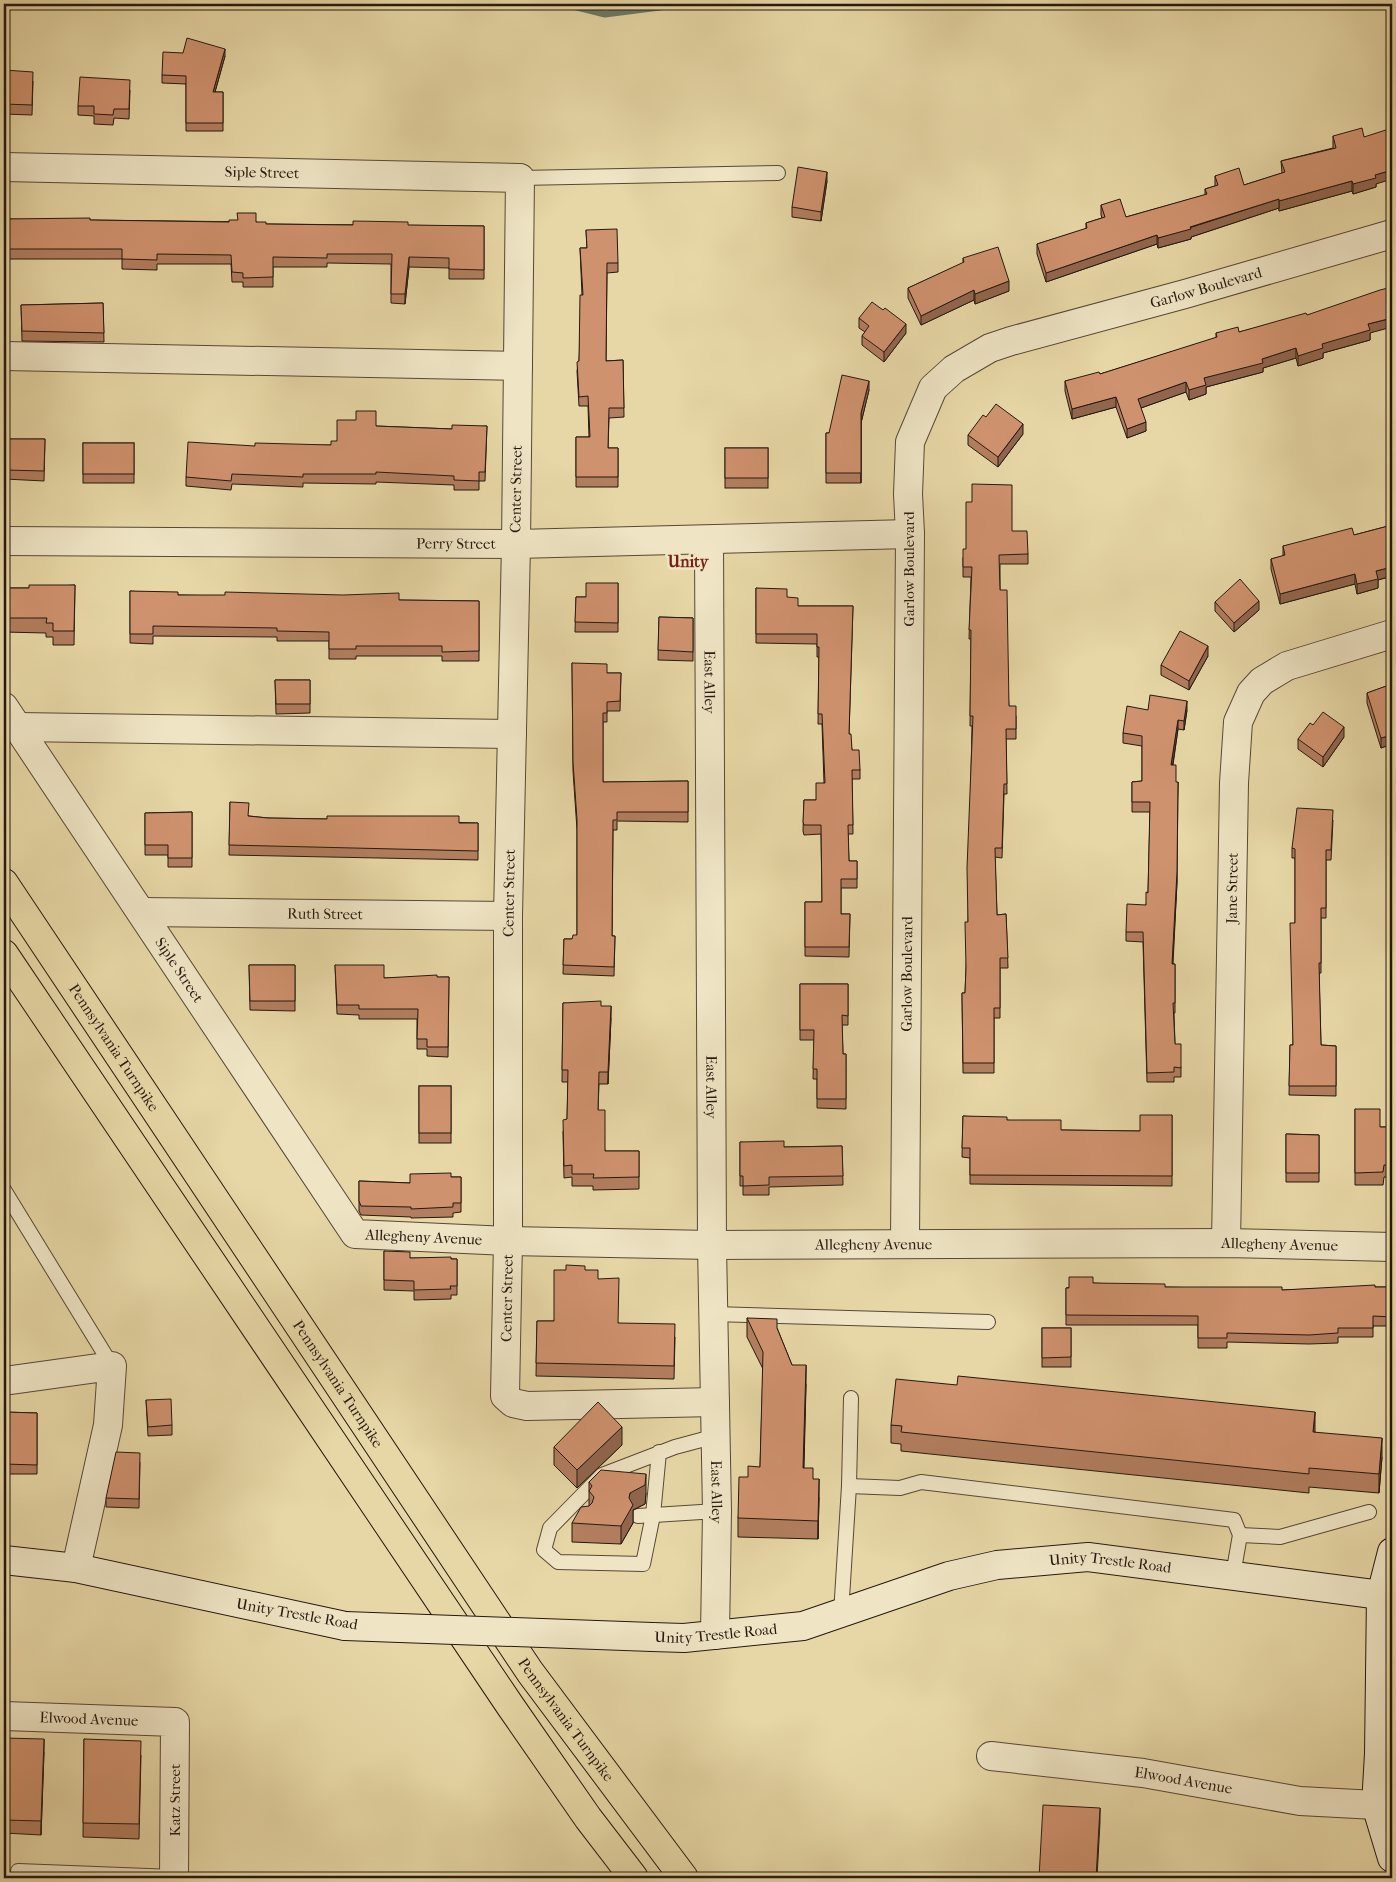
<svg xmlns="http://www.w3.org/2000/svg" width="1396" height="1882" viewBox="0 0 1396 1882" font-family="'IM FELL French Canon',serif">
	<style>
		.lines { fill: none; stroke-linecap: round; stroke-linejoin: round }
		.stream { stroke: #6a7967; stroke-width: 7 }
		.lane-casing { stroke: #564835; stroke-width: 16 }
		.street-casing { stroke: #564835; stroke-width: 30 }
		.secondary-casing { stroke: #25180f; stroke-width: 30 }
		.highway-casing { stroke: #25180f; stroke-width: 30 }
		.lane { stroke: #efe5c5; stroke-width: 14 }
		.street { stroke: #efe5c5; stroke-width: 28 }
		.secondary { stroke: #efe5c5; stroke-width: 28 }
		.highway { stroke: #e7d7a6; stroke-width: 28 }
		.secondary-bridge-casing { stroke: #25180f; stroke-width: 30; stroke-linecap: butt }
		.secondary-bridge { stroke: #efe5c5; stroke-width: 28 }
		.wall { fill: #b27e5f; stroke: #25180f }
		.shaded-wall { fill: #91664d; stroke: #25180f }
		.building { fill: #cf926e; stroke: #25180f }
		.labels { text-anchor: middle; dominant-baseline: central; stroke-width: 5; stroke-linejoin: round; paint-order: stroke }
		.street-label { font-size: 15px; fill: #25180f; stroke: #efe5c5 }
		.neighbourhood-label { font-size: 16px; font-weight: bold; fill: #7a1f14; stroke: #efe5c5 }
	</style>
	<rect width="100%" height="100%" fill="#e7d7a6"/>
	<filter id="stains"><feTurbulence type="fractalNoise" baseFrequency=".004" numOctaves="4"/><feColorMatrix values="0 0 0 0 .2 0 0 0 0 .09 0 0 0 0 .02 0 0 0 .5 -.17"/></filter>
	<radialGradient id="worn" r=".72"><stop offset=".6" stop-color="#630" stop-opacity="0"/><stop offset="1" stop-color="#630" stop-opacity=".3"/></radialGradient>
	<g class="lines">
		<path class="stream" d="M565,4L605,14L683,4"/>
		<g class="lane-casing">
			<g id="lane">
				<path d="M520,178L778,173"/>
				<path d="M4,1190L112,1366"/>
				<path d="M713,1314L988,1322"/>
				<path d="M659,1452L653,1515L643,1564L558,1562L544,1550L550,1528L602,1475L675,1447L716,1436"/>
				<path d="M849,1486L900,1488L921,1482L1234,1520L1240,1535L1233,1575"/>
				<path d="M638,1516L717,1511"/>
				<path d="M1240,1535L1280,1537L1369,1512"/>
				<path d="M841,1614L849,1486L851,1398"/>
				<path d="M18,1871L174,1877"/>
			</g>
		</g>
		<g class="street-casing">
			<g id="street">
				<path id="s1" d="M4,167L520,178L516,544L508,916V1241L505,1396L513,1403L527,1406L715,1402"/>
				<path d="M4,356L518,366"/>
				<path id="s2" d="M4,541L516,544L910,534"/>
				<path id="s3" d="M709,541L712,1245L717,1511L715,1635"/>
				<path id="s4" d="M4,707L355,1234L508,1241L712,1245L1226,1243L1392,1247"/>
				<path d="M17,727L512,734"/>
				<path id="s5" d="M141,912L508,916"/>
				<path id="s6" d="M905,1243L910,534L908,494L910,442L933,388L954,369L990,348L1011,341L1185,294L1392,234"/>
				<path id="s7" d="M1226,1243L1234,783L1238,722L1251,693L1262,681L1287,666L1392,634"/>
				<path d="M4,1381L112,1366L108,1425L76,1568"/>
				<path id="s8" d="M4,1716L175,1722L174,1878"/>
				<path id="s9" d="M991,1756L1143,1773L1300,1801L1376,1805"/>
			</g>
		</g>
		<g class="secondary-casing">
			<g id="secondary">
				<path d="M1392,1552L1381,1595L1379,1754L1376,1805L1392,1858"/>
				<path d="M4,1560L76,1568L345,1626"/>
				<path id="s10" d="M652,1637L684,1638L803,1626L949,1576L997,1565L1088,1557L1381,1595L1392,1594"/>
			</g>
		</g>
		<g class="highway-casing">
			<g id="highway">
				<path id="s11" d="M4,883L530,1672L684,1878"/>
				<path d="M4,954L511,1707L588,1818L634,1878"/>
			</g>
		</g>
		<use href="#lane" class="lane"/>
		<use href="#street" class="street"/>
		<use href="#secondary" class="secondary"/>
		<use href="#highway" class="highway"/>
		<g class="secondary-bridge-casing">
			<path id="secondary-bridge" d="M345,1626L652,1637"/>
		</g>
		<use href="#secondary-bridge" class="secondary-bridge"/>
	</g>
	<g class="wall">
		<path d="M225,56L215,92H223V131H186V84L162,83V75Z"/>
		<path d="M4,70L33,81L32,115L4,114Z"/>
		<path d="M130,90L129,119L114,118L113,125L94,124V116L78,115V106Z"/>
		<path d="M1333,136L1376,184V187L1353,194L1352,191L1279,211V208L1191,237V239L1158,248L1157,244L1046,282L1037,254V244L1086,229V223L1102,218L1101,215V205L1126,217L1205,195V189L1215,186V176L1244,185L1282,173L1281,161L1333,148Z"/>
		<path d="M827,181L821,221L792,217V207Z"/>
		<path d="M4,219L256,222L266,224L484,226V279H449V268L409,267L405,304L391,303V264L327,263V267H273V287H243V282H232L231,264H157V270L122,269V259H4Z"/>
		<path d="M586,230L618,263V272L607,273L606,361L623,360L624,417L609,418L608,448H618V487H576V437H589L588,406H579L577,371L579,361L582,295L580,248H587Z"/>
		<path d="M963,258L1009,291L975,304L974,300L921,325L908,298V288L963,263Z"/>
		<path d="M103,303L104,342L22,341L21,305Z"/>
		<path d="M1307,315L1370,333V340L1323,353V358L1298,366L1296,358L1263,368V372L1206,387V394L1189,400L1186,392L1141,408L1146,431L1127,438L1116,407L1072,419L1065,391V381L1100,374L1216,338V333L1239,332Z"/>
		<path d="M859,318L906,333L884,362L862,345V336L865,332L859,328Z"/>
		<path d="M869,390L861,423V483H826V433H829Z"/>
		<path d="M986,417L1023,434L998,467L968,445V435Z"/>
		<path d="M376,426L452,429L487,426L485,481H479V490H454V485L376,482V484L303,483V487L232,484L231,490L186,486V477L255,446L331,445L337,441Z"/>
		<path d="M5,439H45L44,481L5,479Z"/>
		<rect x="83" y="443" width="51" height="40"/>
		<rect x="725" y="448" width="43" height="40"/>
		<path d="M1392,525V576L1378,580V588L1357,594L1355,584L1280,604L1271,569V559L1283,556V546L1354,535Z"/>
		<path d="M1012,531L1028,554V564H1000V590L1009,706L1016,716V739H1006L1007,794H1004L1002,858L995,857L997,915L1006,914L1008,968H1000V1018H994V1073H963L962,993H965L968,922L972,726H970L971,639H969L971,577H963V558L966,549Z"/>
		<path d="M618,583V632H575L576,597H586Z"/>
		<path d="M75,585L74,645H53V637H46V633L4,632V588H29Z"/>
		<path d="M756,588L787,597L798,606H853L849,734L852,750L860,770V779H852L853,834H848L849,861H857V888H841V914H850L849,957L805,956V902H822L821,834L804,835L803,831L804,800H816L824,783L822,724H818L819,657H817V644L756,643Z"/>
		<path d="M130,591L178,595L399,600L479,601V661H442V656H356V659H329V641H277V637L153,636V644L130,643Z"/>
		<path d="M1215,602L1259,610L1234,632L1215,611Z"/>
		<path d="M659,617L693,618V661L658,660Z"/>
		<path d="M1208,656L1189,690L1161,675V665Z"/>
		<path d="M572,663L607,673H621L620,711H607V722H603V782L688,781V822L617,821V830H613L612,936H615L614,976L563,974L564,939H572L577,935V830L573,771Z"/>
		<path d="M275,680H310V713L276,714Z"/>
		<path d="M1392,684V744L1381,748L1367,703V693Z"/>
		<path d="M1187,710L1184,730L1178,729L1173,765L1177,882L1173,964H1175V1013H1174L1175,1044L1181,1068V1077H1174V1082H1147L1143,942L1126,941V932L1146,905L1148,893L1150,812H1132V782L1142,781V746L1123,743V733Z"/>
		<path d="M1313,725L1344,737L1323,767L1298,749V739Z"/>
		<path d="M230,802L249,816L268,818L327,819L478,823V860L229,855Z"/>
		<path d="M192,812V867H168V855H145V813Z"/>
		<path d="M1333,820L1331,860H1326V918H1321V973H1319L1321,1045L1336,1046V1096L1289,1095L1290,1045H1293L1295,923V858H1292V848Z"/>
		<path d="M249,965H295V1011L250,1010Z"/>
		<path d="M335,965L384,978L449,977L448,1057L427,1056V1049H417V1019H359V1015L337,1014Z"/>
		<path d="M800,984H848V1025H842L843,1054H846V1109L817,1108V1079H813L814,1040H800Z"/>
		<path d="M563,1003L601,1006L611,1018L608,1084H599L598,1110L605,1151H639V1189L593,1190V1186H572V1177L564,1178L563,1132L567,1119L568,1082H562Z"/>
		<rect x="419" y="1086" width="32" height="57"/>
		<path d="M1355,1109L1380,1127H1392V1177H1384L1383,1185H1355Z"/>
		<path d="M1172,1115V1186L970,1184V1158L962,1157L963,1116L1007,1120L1061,1130L1140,1131Z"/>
		<path d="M1286,1134L1319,1135V1182H1286Z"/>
		<path d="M740,1142L784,1147L842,1146L843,1185L769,1187V1195H743V1186H740Z"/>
		<path d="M451,1177H461V1212L453,1213V1217L411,1218V1217L361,1215L359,1211V1181L410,1183Z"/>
		<path d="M384,1251L410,1258L457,1259V1295H451V1299L414,1300V1291L384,1290Z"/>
		<path d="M566,1270H585L598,1279L618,1323L675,1337L674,1379L536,1376L537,1321H554Z"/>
		<path d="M1093,1283L1165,1287L1282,1290L1375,1287H1392V1326H1373V1337H1338V1343L1309,1344L1227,1342V1348H1198V1325H1066V1288Z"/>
		<path d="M747,1318L777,1328L792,1365L806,1384L804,1468L813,1479L819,1498L818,1539L738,1537V1518L748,1477L760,1467L763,1369L747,1337Z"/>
		<rect x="1042" y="1328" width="29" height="39"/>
		<path d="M146,1400L172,1425V1435L148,1436Z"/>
		<path d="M4,1412L37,1413V1474H4Z"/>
		<path d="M891,1425L1315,1432L1382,1457L1379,1493L1309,1487V1493L901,1451V1444L891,1443Z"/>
		<path d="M622,1445L577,1488L554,1465V1447Z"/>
		<path d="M140,1462L139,1508L106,1507V1498Z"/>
		<path d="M589,1482L646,1493L645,1504L633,1510V1523L621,1544L572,1542V1523L589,1506Z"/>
		<path d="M4,1618L5,1624H7V1680H4Z"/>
		<path d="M4,1738L44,1752L41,1835L4,1833Z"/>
		<path d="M84,1739L141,1755L139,1839L83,1837Z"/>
	</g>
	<g class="shaded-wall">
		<path d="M225,49V56L213,99V92Z"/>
		<path d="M1392,170V179L1376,184V187L1353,194V184L1375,175Z"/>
		<path d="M827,172V181L821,221V212Z"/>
		<path d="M1352,181V191L1279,211V201Z"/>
		<path d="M1279,199V208L1191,237V239L1158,248V238Z"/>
		<path d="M1157,235V244L1046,282V273Z"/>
		<path d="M409,257V267L405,304V294Z"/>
		<path d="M1009,281V291L975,304V294Z"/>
		<path d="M974,290V300L921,325V316Z"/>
		<path d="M1392,318V327L1370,333V340L1323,353V358L1298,366V356L1322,344L1368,324Z"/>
		<path d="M906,324V333L884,362V352Z"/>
		<path d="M1296,348V358L1263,368V372L1206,387V394L1189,400V390L1204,378Z"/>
		<path d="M869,381V390L861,423V483V413Z"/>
		<path d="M1186,382V392L1138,409V399Z"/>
		<path d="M1116,397V407L1072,419V409Z"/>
		<path d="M1146,422V431L1127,438V429Z"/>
		<path d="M1023,424V434L998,467V457Z"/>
		<path d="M1392,567V576L1378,580V588L1357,594V584L1376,571Z"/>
		<path d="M1355,574V584L1280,604V594Z"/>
		<path d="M1259,601V610L1234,632V623Z"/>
		<path d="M1208,646V656L1189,690V681Z"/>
		<path d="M1187,701V710L1184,730V721Z"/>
		<path d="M1178,720V729L1171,775V765Z"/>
		<path d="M1344,727V737L1323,767V757Z"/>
		<path d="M1392,735V744L1381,748V738Z"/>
		<path d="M1178,782L1177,882L1172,974Z"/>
		<path d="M611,1006V1018L608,1084V1072Z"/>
		<path d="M806,1365V1384L803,1486V1468Z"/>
		<path d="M1315,1412V1431L1313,1451V1432Z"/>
		<path d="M622,1427V1445L577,1488V1470Z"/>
		<path d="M1382,1438V1457L1379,1493V1474Z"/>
		<path d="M646,1474V1493L645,1504L633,1510V1523L621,1544V1526L630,1493Z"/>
		<path d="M819,1479V1498L818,1539V1521Z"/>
		<path d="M44,1739V1752L41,1835V1821Z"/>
		<path d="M1100,1808V1822L1097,1878H1096Z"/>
	</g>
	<g class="building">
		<path d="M187,38L225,49L213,92H223V123H186V76L162,75L163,52L183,53Z"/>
		<path d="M4,70L33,72L32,105L4,104Z"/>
		<path d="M80,77L130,80L129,109H114L113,115L94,114V106H78Z"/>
		<path d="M1362,128L1364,137L1392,128V170L1375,175L1376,178L1353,184L1352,181L1279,201V199L1190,227L1191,229L1158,238L1157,235L1046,273L1037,244L1087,228L1086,223L1105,217L1101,205L1120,199L1126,217L1207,194L1205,189L1218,185L1215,176L1239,168L1244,185L1285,172L1281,161L1336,148L1333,136Z"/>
		<path d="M798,167L827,172L821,212L792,207Z"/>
		<path d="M237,213H256V222H266V224L353,225V221L408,222V225L484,226V270L449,269V258L409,257L405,294H391L392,254H327V258L273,257V277L243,278V273L232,272L231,255L157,254V260L122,259V249H4V219L90,218V220L229,222V220H238Z"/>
		<path d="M617,229L618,263H607L606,361L623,360L624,408H609L608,448H618V477H576V437H590L588,396L579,397L577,362L579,361L580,295H583L580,248H587L586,230Z"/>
		<path d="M998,247L1009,281L975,294L974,290L921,316L908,288L964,262L963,258Z"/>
		<path d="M1392,287V318L1368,324L1370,330L1322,344L1323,348L1298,356L1296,348L1262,359L1263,363L1204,378L1206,385L1189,390L1186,382L1138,399L1146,422L1127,429L1116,397L1072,409L1065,381L1099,372L1100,374L1217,337L1216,333L1238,327L1239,332L1306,313L1307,315L1380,290Z"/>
		<path d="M872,302L883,310L885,308L906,324L884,352L862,336L869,326L859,318Z"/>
		<path d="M103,303L104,333L22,331L21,305Z"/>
		<path d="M842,375L869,381L861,413V473H826V433H829Z"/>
		<path d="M996,404L1023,424L998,457L968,435L983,415L986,417Z"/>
		<path d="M356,411H376V426L452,429V425L487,426L485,472H479V481L454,480V476L376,472V474H303V477L232,474L231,481L186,477L188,442L255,446V443L331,445V441H337V420H356Z"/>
		<path d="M5,439H45L44,471L5,470Z"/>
		<rect x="83" y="443" width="51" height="31"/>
		<rect x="725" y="448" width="43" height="30"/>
		<path d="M972,484L1012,485V531H1027L1028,554L999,555L1000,590H1007L1009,706H1016V729H1006L1007,784H1004L1002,848H995L997,915L1006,914L1008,958H1000V1008H994V1063H963L962,993H965L966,967L965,922H968L967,868L973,716H970L971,630H969L972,567H963V549H966V502H972Z"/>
		<path d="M1392,525V567L1376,571L1378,579L1357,584L1355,574L1280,594L1271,559L1285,555L1283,546L1352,528L1354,535Z"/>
		<path d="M1240,579L1259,601L1234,623L1215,602Z"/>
		<path d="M586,583H618V623L575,622L576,597H586Z"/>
		<path d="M29,585H75L74,631H53V623H46L47,618H4V588H29Z"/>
		<path d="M756,588L787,589V597L798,598V606H853L849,734H851L852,750H859L860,770H852L853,825H848L849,861H857V879H841V914H850L849,947H805V902H822L821,825H804L803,822L804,800H816V783H825L822,714H818L819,647H817V634H756Z"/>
		<path d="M130,591L178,592V595H225V592L343,595L399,593V600L479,601V651L442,652V646H356V649H329V632L277,631V628L153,626V634H130Z"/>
		<path d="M659,617L693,618V652L658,650Z"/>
		<path d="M1180,631L1208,646L1189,681L1161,665Z"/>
		<path d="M572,663L607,664V673H621L620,701L607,702V713H603V782L688,781V812H617V820H613L612,936H615L614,967L563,965L564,939H572L573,935H577V820L573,762Z"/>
		<path d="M275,680H310V704H276Z"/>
		<path d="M1392,684V735L1381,738L1367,693Z"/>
		<path d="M1150,695L1187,701L1184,721L1178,720L1171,765H1176V782H1178L1177,872L1172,964H1175V1003H1173L1175,1044H1181V1068L1174,1067V1072L1147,1073L1143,932H1126L1127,904L1146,905V892L1148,893L1150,802H1132V782L1142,781V736L1123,733L1127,706L1148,710Z"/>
		<path d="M1323,712L1344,727L1323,757L1298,739L1310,723L1313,725Z"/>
		<path d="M230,802L249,803L248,816L268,818L327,819V816H459V823H478V851L229,845Z"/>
		<path d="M1297,808L1333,810L1331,850H1326V908H1321V963H1319L1321,1045L1336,1046V1086H1289L1290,1045H1293L1290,923H1295V849L1292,848Z"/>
		<path d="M192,812V858H168V845H145V813Z"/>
		<path d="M249,965H295V1001H250Z"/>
		<path d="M335,965H384V978L437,975V977H449L448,1047H427V1039H417L418,1009H359V1005H337Z"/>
		<path d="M800,984H848V1016L842,1015L843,1054H846V1099H817V1069H813L814,1030H800Z"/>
		<path d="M601,1001V1006H611L608,1072H599L598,1110H605V1151H639V1177L593,1178L594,1174H572V1165L564,1166L563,1120L567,1119L568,1070H562L563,1003Z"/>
		<rect x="419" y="1086" width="32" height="47"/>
		<path d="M1355,1109H1380V1127H1392V1165H1384L1383,1172L1355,1173Z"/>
		<path d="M1140,1115H1172V1176L970,1175V1148H962L963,1116L1007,1117V1120H1061V1130L1140,1131Z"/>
		<path d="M1286,1134L1319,1135V1173H1286Z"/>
		<path d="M784,1141V1147L842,1146L843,1176L769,1177V1185L743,1186V1176H740V1142Z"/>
		<path d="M451,1173V1177H461V1203H453V1207L411,1209V1207L361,1206L359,1201V1181L410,1183V1174Z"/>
		<path d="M384,1251L410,1252V1258L451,1257V1259H457V1286H450L451,1289L414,1290V1281L384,1280Z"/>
		<path d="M566,1265L585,1266V1270H598V1279L619,1278L618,1323L675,1324L674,1366L536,1363L537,1321H554V1270H566Z"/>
		<path d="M1069,1277H1093V1283L1165,1284V1287H1282V1290L1375,1285V1287H1392V1317L1373,1316V1328H1338V1333L1309,1335L1227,1333V1338H1198V1316L1066,1315V1288H1069Z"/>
		<path d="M747,1318L777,1319V1328L792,1365H806L803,1468H813V1479H819L818,1521L738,1518L739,1477H748V1466L760,1467L763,1352Z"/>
		<path d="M1042,1328H1071V1357L1042,1358Z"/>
		<path d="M958,1376L1315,1412L1313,1432L1382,1438L1379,1474L1309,1468V1474L901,1432L902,1426L891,1425L896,1379L957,1385Z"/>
		<path d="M171,1399L172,1425L148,1427L146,1400Z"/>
		<path d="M598,1402L622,1427L577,1470L554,1447Z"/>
		<path d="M4,1412L37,1413V1465L4,1464Z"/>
		<path d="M116,1452L140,1453L139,1499L106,1498Z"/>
		<path d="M601,1470L646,1474L645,1485L630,1493L629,1498L633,1505L621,1526L572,1523L581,1507L589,1506L592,1503L594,1497L589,1491L592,1486L589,1482Z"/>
		<path d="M4,1618H5V1624H7V1667H4Z"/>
		<path d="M4,1738L44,1739L41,1821L4,1820Z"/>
		<path d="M84,1739L141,1741L139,1824L83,1823Z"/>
		<path d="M1043,1805L1100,1808L1096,1878H1039Z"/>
	</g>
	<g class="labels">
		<g class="street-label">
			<text stroke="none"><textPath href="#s1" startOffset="258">Siple Street</textPath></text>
			<text stroke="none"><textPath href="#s6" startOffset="1154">Garlow Boulevard</textPath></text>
			<text transform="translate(516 489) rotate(-89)">Center Street</text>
			<text stroke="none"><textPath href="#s2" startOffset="452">Perry Street</textPath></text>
			<text transform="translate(909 569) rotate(-90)">Garlow Boulevard</text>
			<text stroke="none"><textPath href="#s3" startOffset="141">East Alley</textPath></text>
			<text stroke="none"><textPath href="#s7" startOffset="355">Jane Street</textPath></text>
			<text transform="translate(509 893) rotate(-89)">Center Street</text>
			<text stroke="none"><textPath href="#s5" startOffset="184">Ruth Street</textPath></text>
			<text stroke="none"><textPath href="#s4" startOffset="316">Siple Street</textPath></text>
			<text stroke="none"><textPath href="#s6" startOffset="269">Garlow Boulevard</textPath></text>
			<text stroke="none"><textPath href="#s11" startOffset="198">Pennsylvania Turnpike</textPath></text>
			<text stroke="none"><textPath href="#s3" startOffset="546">East Alley</textPath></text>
			<text stroke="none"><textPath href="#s4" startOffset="702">Allegheny Avenue</textPath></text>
			<text stroke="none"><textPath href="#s4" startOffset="1152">Allegheny Avenue</textPath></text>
			<text stroke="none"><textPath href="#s4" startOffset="1558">Allegheny Avenue</textPath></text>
			<text transform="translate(507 1298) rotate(-89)">Center Street</text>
			<text stroke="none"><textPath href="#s11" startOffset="602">Pennsylvania Turnpike</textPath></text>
			<text stroke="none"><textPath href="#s3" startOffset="951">East Alley</textPath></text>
			<text stroke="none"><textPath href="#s10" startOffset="469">Unity Trestle Road</textPath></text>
			<text transform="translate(297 1614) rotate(10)">Unity Trestle Road</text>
			<text stroke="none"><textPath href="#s10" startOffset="64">Unity Trestle Road</textPath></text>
			<text stroke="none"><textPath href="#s8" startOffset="85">Elwood Avenue</textPath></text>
			<text stroke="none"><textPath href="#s11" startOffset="1008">Pennsylvania Turnpike</textPath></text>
			<text stroke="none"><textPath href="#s9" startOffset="194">Elwood Avenue</textPath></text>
			<text transform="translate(175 1800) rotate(-90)">Katz Street</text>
		</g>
		<g class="neighbourhood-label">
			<text x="688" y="561">Unity</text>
		</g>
	</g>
	<rect width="1396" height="1882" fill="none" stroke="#e7d7a6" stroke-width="20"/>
	<rect x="5" y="5" width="1386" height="1872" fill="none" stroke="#25180f" stroke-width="2.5"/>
	<rect x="10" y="10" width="1376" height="1862" fill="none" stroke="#25180f"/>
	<rect width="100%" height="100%" filter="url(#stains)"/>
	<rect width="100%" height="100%" fill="url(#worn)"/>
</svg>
